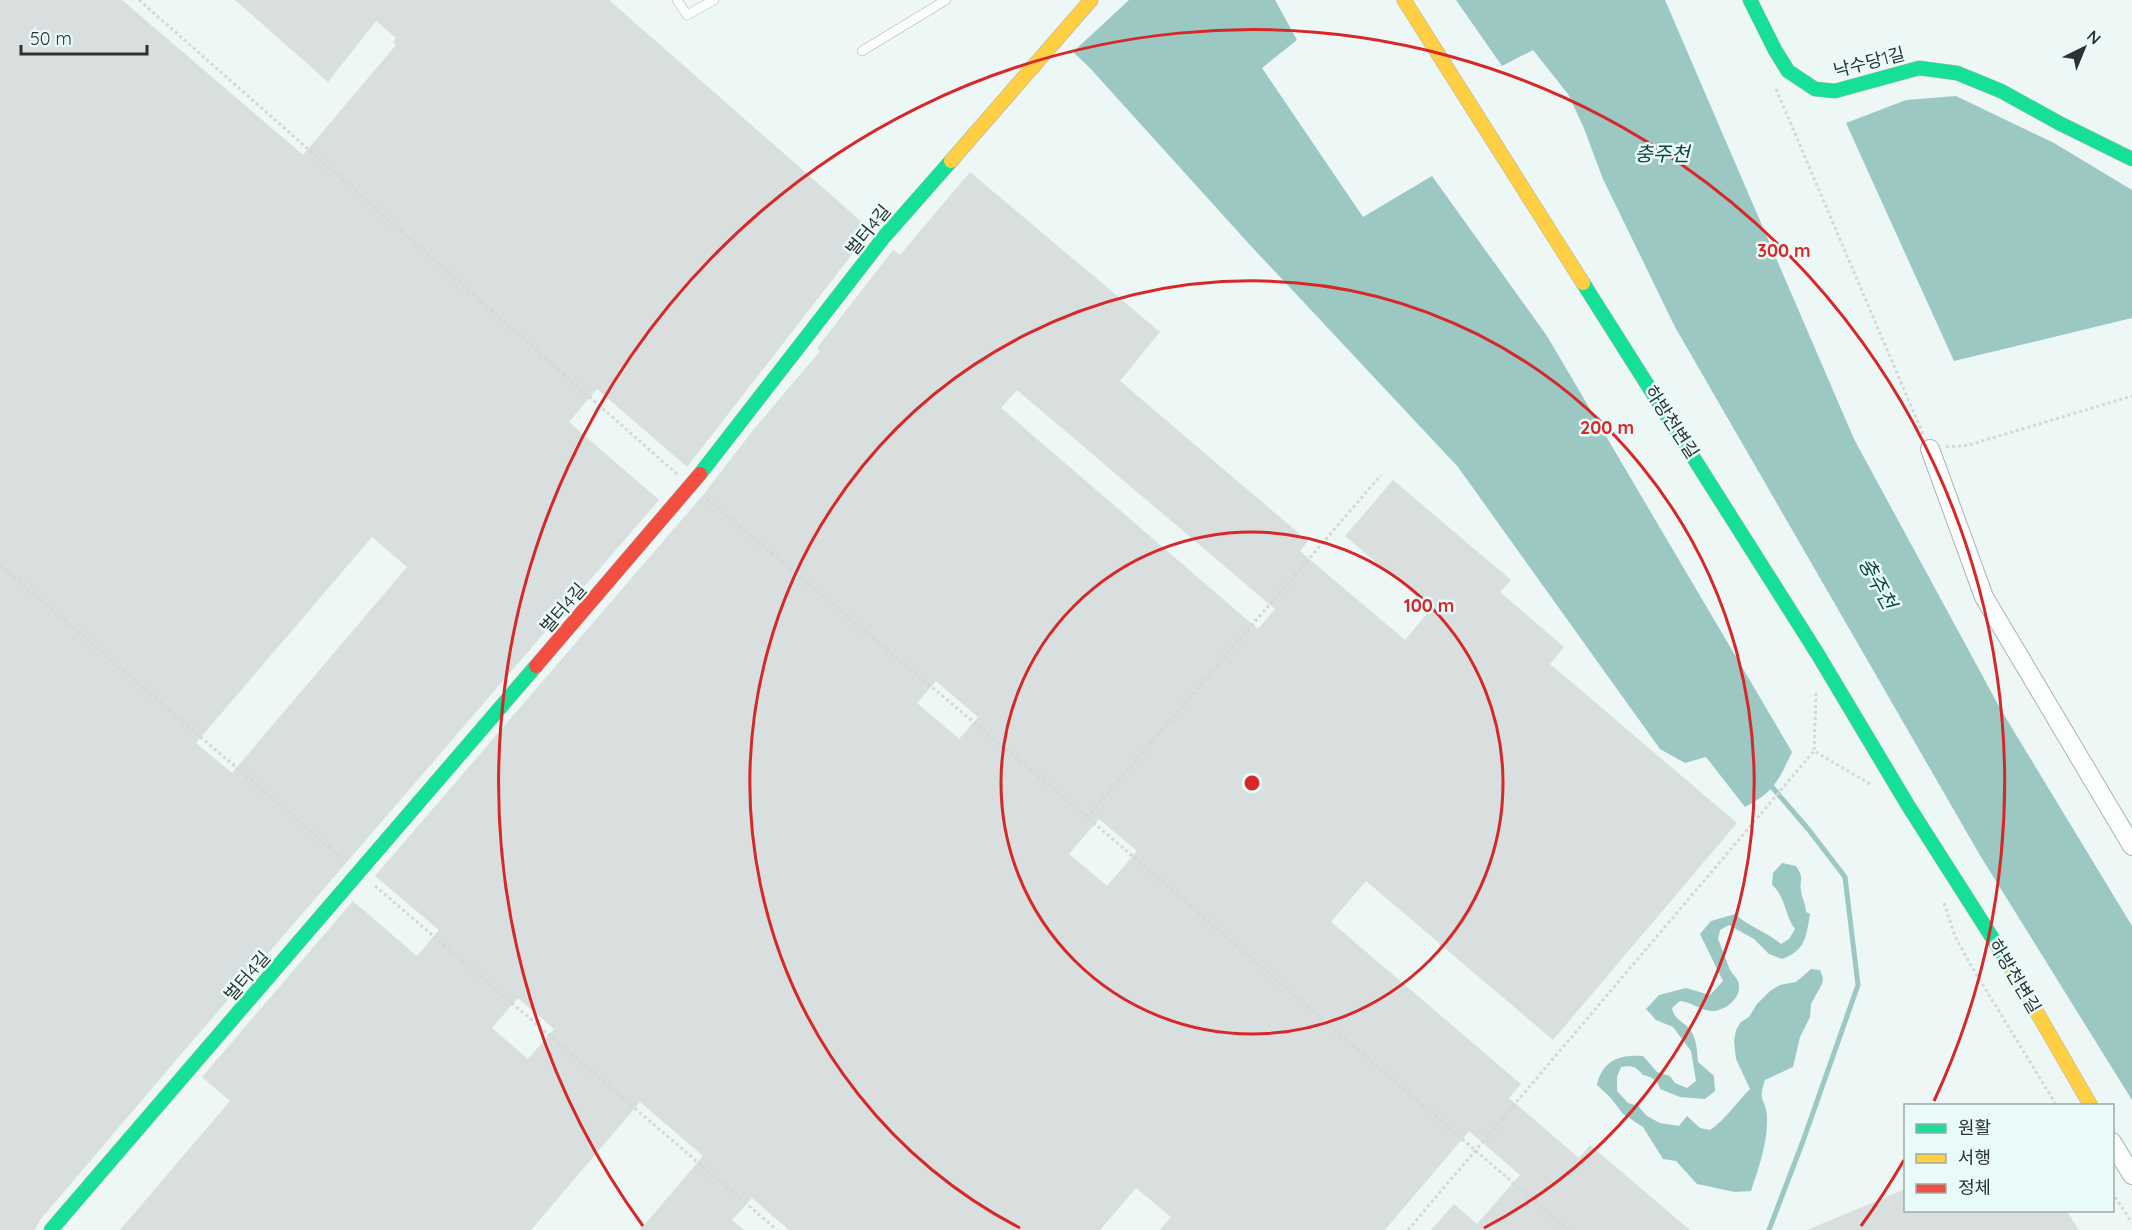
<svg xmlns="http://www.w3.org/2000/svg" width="2132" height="1230" viewBox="0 0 2132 1230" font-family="Quicksand,'Noto Sans KR',sans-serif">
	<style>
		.water { fill: #9bc8c3 }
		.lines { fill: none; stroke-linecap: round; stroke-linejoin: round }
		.stream { stroke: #9bc8c3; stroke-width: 5 }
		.building { fill: #d8dfde; fill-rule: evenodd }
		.lane-casing { stroke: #adb4b3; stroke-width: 10 }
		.street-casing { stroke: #adb4b3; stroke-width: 20 }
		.fast-casing { stroke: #adb4b3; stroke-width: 15 }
		.slow-casing { stroke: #adb4b3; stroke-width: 15 }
		.jam-casing { stroke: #adb4b3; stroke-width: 15 }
		.path { stroke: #d5d8d7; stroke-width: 3; stroke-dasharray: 3 3; stroke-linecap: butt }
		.lane { stroke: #fcfefe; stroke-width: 9 }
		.street { stroke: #fcfefe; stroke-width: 18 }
		.fast { stroke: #16e098; stroke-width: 14 }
		.slow { stroke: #ffcf43; stroke-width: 14 }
		.jam { stroke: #f24e42; stroke-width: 14 }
		.ring { fill: none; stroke: #d62828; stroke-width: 3 }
		.labels { text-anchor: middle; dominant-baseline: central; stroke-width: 5; stroke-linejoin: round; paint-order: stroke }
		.street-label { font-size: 18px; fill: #2b3231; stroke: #e9fbf8 }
		.water-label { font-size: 20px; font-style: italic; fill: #0d4540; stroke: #e9fbf8 }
		.centre { fill: #d62828; stroke: #e9fbf8; stroke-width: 3 }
		.ring-label { font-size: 18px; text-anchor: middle; font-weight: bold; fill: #d62828; stroke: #e9fbf8; stroke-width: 5; stroke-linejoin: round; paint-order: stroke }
	</style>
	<rect width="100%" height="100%" fill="#edf7f5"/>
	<g class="water">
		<path d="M1129,0H1275L1297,40L1262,68L1363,217L1432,176L1547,336L1792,752C1779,780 1773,793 1745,807L1706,757L1685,763L1660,749L1458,467L1250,245L1089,67L1073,52Z"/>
		<path d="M1456,0H1665L1854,439L2001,710L2132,926V1100L1981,857L1675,327L1603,179L1583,126L1568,94L1533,50L1502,66Z"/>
		<path d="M1956,96L2054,143L2132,190V318L1954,361L1846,123L1906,100Z"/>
		<path d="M1782,863L1796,866C1805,880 1799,878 1801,891C1802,899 1806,904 1806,912L1810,914C1806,937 1806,950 1782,959L1769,954L1754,939L1729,925L1720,930C1720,932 1718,938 1718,939C1719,941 1729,967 1730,970C1733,975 1739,979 1739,986C1740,998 1727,1009 1715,1011C1703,1012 1692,1002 1680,1001L1672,1008C1674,1020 1685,1022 1691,1031C1697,1040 1697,1052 1698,1062L1714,1076L1715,1091L1705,1099L1680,1097L1660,1089C1658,1080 1652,1077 1643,1075C1636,1066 1632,1065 1621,1067L1617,1077V1091L1628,1103L1638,1106L1647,1116L1660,1123L1679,1126L1687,1116L1700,1128L1710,1130C1726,1119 1736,1103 1750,1089L1736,1059L1734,1041L1736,1030L1741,1022L1749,1017L1757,1004L1770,991L1780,985L1796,982L1811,969L1820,970L1823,978L1822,984L1811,1004L1810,1017L1800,1037L1793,1067L1765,1080C1757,1104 1766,1098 1767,1116C1768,1142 1759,1167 1751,1191L1735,1192L1697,1184L1676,1161L1663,1159L1643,1127L1623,1114L1610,1097L1597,1085C1602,1061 1619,1054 1643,1056L1657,1072L1670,1076L1675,1083L1687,1088L1696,1081L1691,1051L1673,1027L1656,1020L1646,1009L1659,995L1686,988L1710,995L1723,981L1700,934L1711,921L1735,914C1749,927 1767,932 1781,944L1789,939L1795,929C1784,914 1786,897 1772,885L1773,873Z"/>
	</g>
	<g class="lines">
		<path class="stream" d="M1769,1230L1803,1141L1858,985L1845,877L1809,830L1772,787"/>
	</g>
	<g class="building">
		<path d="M0,0H122L303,155L396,45L393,42L396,38L376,21L328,82L235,0H609L871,230L687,467L597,389L569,422L659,500L177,1059L40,1220L35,1230H0ZM372,537L407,567L232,773L196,743Z"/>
		<path d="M970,172L1160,332L1120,381L1308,541L1300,551L1405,640L1431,609L1345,536L1393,480L1511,580L1500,592L1564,647L1550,664L1737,823L1553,1040L1366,881L1331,922L1521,1084L1509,1098L1579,1158L1590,1145L1690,1230H1431L1454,1204L1477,1224L1520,1175L1469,1131L1385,1230H1160L1171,1217L1136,1188L1100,1230H789L752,1198L732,1220L744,1230H640L703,1156L640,1102L531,1230H120L230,1101L202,1077L353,901L417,956L439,930L375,876L703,495L754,429L820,351L817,348L893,250L900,255ZM1017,390L1275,609L1258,629L1001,408ZM936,681L978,717L959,739L917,703ZM1099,819L1137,851L1107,886L1069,854ZM518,998L554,1029L528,1059L492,1028Z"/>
		<path d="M1905,1189V1210H2066L2079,1230H1807Z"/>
	</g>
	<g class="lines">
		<g class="lane-casing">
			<g id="lane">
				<path d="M677,0L687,15L714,0"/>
				<path d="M862,51L946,0"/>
			</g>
		</g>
		<g class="street-casing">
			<g id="street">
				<path d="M1930,449L1984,597L2132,846"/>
				<path d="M2112,1142L2132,1175"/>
			</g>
		</g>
		<g class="fast-casing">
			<g id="fast">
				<path d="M1750,0L1775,50L1788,71L1815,89L1835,91L1919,68L1957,73L2001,91L2059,123L2132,159"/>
				<path d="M1583,283L1817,653L1909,807L2009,964"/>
				<path d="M700,474L884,237L951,161"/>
				<path d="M51,1230L536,666"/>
			</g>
		</g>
		<g class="slow-casing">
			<g id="slow">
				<path d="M1404,0L1583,283"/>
				<path d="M951,161L1091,0"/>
				<path d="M2009,964L2091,1106"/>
			</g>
		</g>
		<g class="jam-casing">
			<path id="jam" d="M536,666L700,474"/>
		</g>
		<g class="path">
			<path d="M139,0L677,474"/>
			<path d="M1776,89L1923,434"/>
			<path d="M1946,447L1969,445L2132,396"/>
			<path d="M707,499L1087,817L1568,1230"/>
			<path d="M0,565L343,859"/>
			<path d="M1816,693L1814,751L1870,784"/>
			<path d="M1087,817L1381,475"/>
			<path d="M375,886L777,1230"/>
			<path d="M1944,903L1955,936L1970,964L2057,1106"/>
			<path d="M2112,1192L2132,1223"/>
			<path d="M1408,1230L1814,751"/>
		</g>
		<use href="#lane" class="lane"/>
		<use href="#street" class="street"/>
		<use href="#fast" class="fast"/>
		<use href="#slow" class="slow"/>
		<use href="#jam" class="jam"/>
	</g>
	<g class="ring">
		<circle cx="1252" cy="783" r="251"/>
		<path d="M1020 1228A502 502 0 1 1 1484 1228"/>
		<path d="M1904 1160A753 753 0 0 1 1861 1226M643 1226A753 753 0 1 1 1934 1101"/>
	</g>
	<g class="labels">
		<g class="street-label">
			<text transform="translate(1869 62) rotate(-14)">낙수당1길</text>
			<text transform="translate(868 230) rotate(-51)">벌터4길</text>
			<text transform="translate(1672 422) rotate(57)">하방천변길</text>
			<text transform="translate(563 608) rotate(-49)">벌터4길</text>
			<text transform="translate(247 976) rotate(-49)">벌터4길</text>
			<text transform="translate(2015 976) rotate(59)">하방천변길</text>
		</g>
		<g class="water-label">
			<text x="1662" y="153">충주천</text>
			<text transform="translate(1878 583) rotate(61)">충주천</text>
		</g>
	</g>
	<circle cx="1252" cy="783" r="9" class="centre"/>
	<g class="ring-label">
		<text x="1784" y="257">300 m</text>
		<text x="1607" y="434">200 m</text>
		<text x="1429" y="612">100 m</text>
	</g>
	<rect x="1904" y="1104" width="210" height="108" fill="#e9fbf8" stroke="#9daba8" stroke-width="1.5"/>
	<rect x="1916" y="1124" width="30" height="9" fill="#16e098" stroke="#9daba8" stroke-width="1.5"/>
	<text x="1958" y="1134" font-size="18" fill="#2b3231">원활</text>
	<rect x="1916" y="1154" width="30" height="9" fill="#ffcf43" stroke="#9daba8" stroke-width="1.5"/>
	<text x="1958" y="1164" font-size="18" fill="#2b3231">서행</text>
	<rect x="1916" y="1184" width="30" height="9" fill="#f24e42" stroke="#9daba8" stroke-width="1.5"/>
	<text x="1958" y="1194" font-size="18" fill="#2b3231">정체</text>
	<g transform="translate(2084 48) rotate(43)" stroke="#e9fbf8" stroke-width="4.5" paint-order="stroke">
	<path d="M0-4.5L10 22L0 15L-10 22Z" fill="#2b3231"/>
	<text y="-9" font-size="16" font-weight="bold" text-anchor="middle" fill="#2b3231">N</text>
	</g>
	<path d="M21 45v9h126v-9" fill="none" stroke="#2b3231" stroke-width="3"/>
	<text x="30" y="45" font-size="18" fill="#2b3231" stroke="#e9fbf8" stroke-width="4.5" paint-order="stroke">50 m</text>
</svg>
